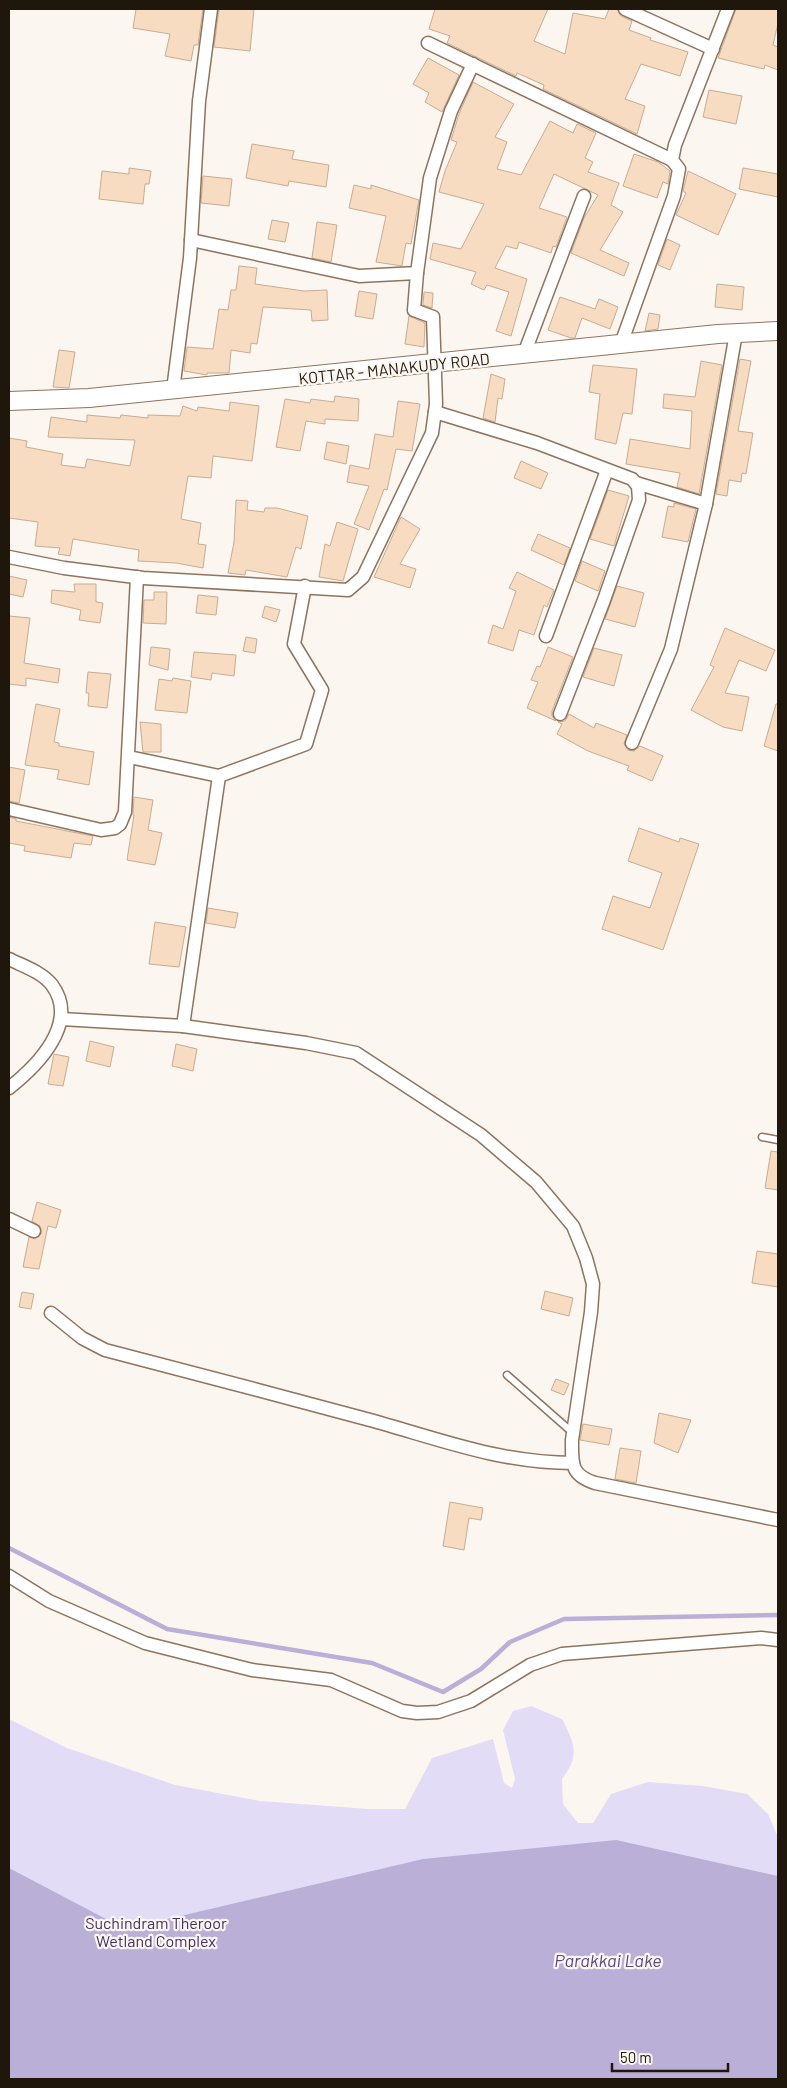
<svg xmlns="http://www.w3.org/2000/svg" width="787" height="2088" viewBox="0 0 787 2088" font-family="Barlow,sans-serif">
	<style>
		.green { fill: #e2dcf7 }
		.water { fill: #b9afd7 }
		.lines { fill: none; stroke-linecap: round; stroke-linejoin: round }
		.stream { stroke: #b9afd7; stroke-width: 4.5 }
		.building { fill: #f8dcc2; stroke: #c7ac93 }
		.lane-casing { stroke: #8e745d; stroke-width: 9 }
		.street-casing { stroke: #8e745d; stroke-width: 15 }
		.secondary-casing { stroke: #8e745d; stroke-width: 20 }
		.lane { stroke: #fff; stroke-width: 6 }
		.street { stroke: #fff; stroke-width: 12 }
		.secondary { stroke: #fff; stroke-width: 18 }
		.labels { text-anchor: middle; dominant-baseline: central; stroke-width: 4.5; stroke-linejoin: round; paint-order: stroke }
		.street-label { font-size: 16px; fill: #1f160c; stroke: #fcf6f1 }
		.park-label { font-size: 16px; fill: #402f62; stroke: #fcf6f1 }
		.water-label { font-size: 18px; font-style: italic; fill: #5a4a7f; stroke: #fcf6f1 }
	</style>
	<rect width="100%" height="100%" fill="#fcf6f1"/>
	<path class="green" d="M531,1706L562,1719C575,1744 580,1755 562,1779L563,1804L578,1823H593L611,1794L648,1782L703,1786L747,1794L768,1814L778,1837V2079H9V1719L67,1748L175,1785L260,1801L369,1809H405L432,1758L493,1739L504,1783L512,1788L515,1779L503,1730L513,1711Z"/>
	<path class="water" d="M616,1840L778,1876V2079H9V1868L125,1929L423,1859Z"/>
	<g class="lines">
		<path class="stream" d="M9,1548L167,1629L372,1663L443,1692L481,1669L510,1642L564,1619L778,1615"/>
	</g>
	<g class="building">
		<path d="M136,9H203L198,45H194L191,61L165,56L170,34L133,28Z"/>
		<path d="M219,9H254L250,51L214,47Z"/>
		<path d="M435,9H548L534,41L565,54L573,13L605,19L609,9H617L621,16L632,21L629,30L651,38L650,40L688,52L680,76L641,64L625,99L645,106L637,134L543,89L544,85L517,73L516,76L447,43L450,36L429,29Z"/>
		<path d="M736,9H778V23L773,45L778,47V70L765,65L764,69L718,58Z"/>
		<path d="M428,58L459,75L442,112L425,102L429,93L413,84Z"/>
		<path d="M473,82L514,104L495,137L507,142L497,169L521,175L550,121L573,133L577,124L596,133L585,158L593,162L588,172L619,183L611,205L623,212L600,250L629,263L624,276L571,253L584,218L598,195L554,174L539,208L567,217L556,247L553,246L551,253L519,242L517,249L506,246L495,268L527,279L511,336L496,331L509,292L487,285L484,290L471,284L476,272L430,259L433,243L461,249L484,204L439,192L445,171L457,142L451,140L459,114Z"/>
		<path d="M709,90L742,96L736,124L703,117Z"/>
		<path d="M252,144L294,151L292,159L329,165L326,187L289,181L288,186L246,178Z"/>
		<path d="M634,154L658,162L670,171L668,184L663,182L657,198L623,186Z"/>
		<path d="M129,168L151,171L149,184H145L143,204L99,199L102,171L129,174Z"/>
		<path d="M743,168L778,174V197L739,189Z"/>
		<path d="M688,171L736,194L718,235L676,215L686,193L683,191Z"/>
		<path d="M203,176L232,179L229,206L201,203Z"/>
		<path d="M354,185L371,189V185L419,200L411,244L406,243L402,266L376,262L386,216L349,208Z"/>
		<path d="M272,220L289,223L285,242L268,239Z"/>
		<path d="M317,222L337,225L331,262L312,258Z"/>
		<path d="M667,239L680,245L670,270L658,265Z"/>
		<path d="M239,266L257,268L255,284L304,291L327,290L328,320L312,321L311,310L263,307L257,344L251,343L250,353L231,350L229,373H207V375L184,371L187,347L213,349L219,309L228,310L231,290H236Z"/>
		<path d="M717,284L744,287L742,310L715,307Z"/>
		<path d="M359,291L377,294L373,319L355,316Z"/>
		<path d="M424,292L433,293L432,308L423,305Z"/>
		<path d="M560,297L595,309L599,299L618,307L610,329L582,318L575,338H571L548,330Z"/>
		<path d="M649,313L660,315L658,329L645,331Z"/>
		<path d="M409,316L425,323L424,347L405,344Z"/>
		<path d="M59,350L75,352L69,388L53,387Z"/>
		<path d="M740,359L751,361L738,431L753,433L746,474L742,473L741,482L729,480L727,496L716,494Z"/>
		<path d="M701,361L722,365L699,494L677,487L680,473L626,464L630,439L690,449L692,411L663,408L664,394L695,397Z"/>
		<path d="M593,365L637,369L632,414L623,413L616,444L595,439L600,394L589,392Z"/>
		<path d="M491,374L505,379L502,399L498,398L495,422L483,418Z"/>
		<path d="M335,396L359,399L358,421L325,419V424L306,421L300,451L276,447L285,399L310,403L311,399L334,402Z"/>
		<path d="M398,401L420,404L412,451L396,449L387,490L384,489L369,530L354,524L369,486L347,482L350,465L369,469L375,434L393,437Z"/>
		<path d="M230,402L259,406L252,461L213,456L211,478L188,476L181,519L201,523L198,544L206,545L203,568L176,563L138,561L139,550L73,539L70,556L58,554L60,548L35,546L38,522L9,518V438L27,441L26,447L63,454L61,465L85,468L87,459L130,466L135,440L48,437L51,417L87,422V415L120,418L121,415L148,418V415L180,416L183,406L197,411L198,407L229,411Z"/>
		<path d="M327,442L349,446L346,464L324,459Z"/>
		<path d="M521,461L548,473L541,489L514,478Z"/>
		<path d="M608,490L629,496L614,546L590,539Z"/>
		<path d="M236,500L248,501L247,510L264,512L265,508H277L308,516L301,549L296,547L287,577L246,570L245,575L228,573L234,542Z"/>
		<path d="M674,503L696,509L688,542L662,537L668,506L674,507Z"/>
		<path d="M401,517L420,529L400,564L416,569L410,588L374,577Z"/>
		<path d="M337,522L358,529L343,581L319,577L325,544L330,546Z"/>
		<path d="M538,534L570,548L564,565L531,550Z"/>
		<path d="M582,561L605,571L598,591L575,581Z"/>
		<path d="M517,572L554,590L547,607L544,605L534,635L519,630L513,651L488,643L493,625L503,629L516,591L509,588Z"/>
		<path d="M9,576L27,580L23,597L9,594Z"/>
		<path d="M74,584H96V602L103,603L100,623L79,620L81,610L51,603L52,590L75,592Z"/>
		<path d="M617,586L644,593L635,627L605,619Z"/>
		<path d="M154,592H167L166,624L143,623L144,600H154Z"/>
		<path d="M198,595L218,597L216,615L196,613Z"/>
		<path d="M265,606L280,610L276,622L262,617Z"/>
		<path d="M9,616L30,618L24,663L60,669L58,683L26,678V686L9,684Z"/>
		<path d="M725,628L775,650L766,671L739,660L725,693L749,697L742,731L723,727L691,710L714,667L710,665Z"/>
		<path d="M246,637L257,639L255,653L243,651Z"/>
		<path d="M151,647L170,649L168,670L149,665Z"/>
		<path d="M548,647L573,657L552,711V716L556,721L527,708L538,682L531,680L537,666L540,667Z"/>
		<path d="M594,648L622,655L614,686L583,677Z"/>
		<path d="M194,652L236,655L234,676L212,673L211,680L191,677Z"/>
		<path d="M88,672L111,674L107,708L88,706L89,693H86Z"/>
		<path d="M173,678L191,681L187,713L155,710L159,679L172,681Z"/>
		<path d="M36,704L60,709L54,742L59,743V746L94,752L89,785L57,779L59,770L25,765Z"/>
		<path d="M776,704H778V751L764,746Z"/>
		<path d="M569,714L594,728L596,723L627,735L624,744L628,750L634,751L640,746L663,756L652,781L627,770L629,766L588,751L557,734L562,724L558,722L565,721Z"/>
		<path d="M140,722L161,724V752H143Z"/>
		<path d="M9,767L25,770L19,803L9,801Z"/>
		<path d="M134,797L153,800L148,830L162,833L155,865L127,860L134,815H133Z"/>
		<path d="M9,817L16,819V821L93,836L91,845L74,843L71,858L24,851L25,846L9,843Z"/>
		<path d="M639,828L679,842L680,838L699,844L663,950L602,929L613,896L650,908L662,873L628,861Z"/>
		<path d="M208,908L238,913L235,928L206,923Z"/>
		<path d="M155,922L186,927L179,967L149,964Z"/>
		<path d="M90,1041L114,1047L110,1067L86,1061Z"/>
		<path d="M176,1044L197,1049L193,1071L172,1066Z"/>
		<path d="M54,1054L69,1057L63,1086L48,1084Z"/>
		<path d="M771,1151L778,1152V1190L765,1188Z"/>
		<path d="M37,1202L61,1210L56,1228L48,1226L39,1269L23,1267L29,1237L35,1239L41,1234L40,1226L32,1221Z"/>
		<path d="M757,1251L778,1254V1287L752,1283Z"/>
		<path d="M545,1291L573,1298L569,1316L541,1309Z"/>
		<path d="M22,1292L34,1294L31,1309L19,1307Z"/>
		<path d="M556,1379L569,1384L564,1395L551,1390Z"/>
		<path d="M659,1413L691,1420L678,1453L654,1443Z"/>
		<path d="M583,1424L612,1429L609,1445L580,1440Z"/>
		<path d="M620,1448L641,1451L636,1483L615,1479Z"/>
		<path d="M450,1502L483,1508L481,1520L469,1518L464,1550L443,1546Z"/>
	</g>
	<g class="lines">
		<g class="lane-casing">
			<g id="lane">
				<path d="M762,1137L778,1140"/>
				<path d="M507,1375L573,1433"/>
			</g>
		</g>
		<g class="street-casing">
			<g id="street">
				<path d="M625,9L713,49"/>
				<path d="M428,43L672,160"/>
				<path d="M191,240L359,276L417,273L430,178L451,111L473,64"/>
				<path d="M621,344L674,196L679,169L672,160L675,145L728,9"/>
				<path d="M524,354L584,196"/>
				<path d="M173,390L190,258L199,101L211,9"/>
				<path d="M435,412L537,443L632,479L638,486L639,500L604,600L560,714"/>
				<path d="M636,483L706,504"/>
				<path d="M9,557L64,568L143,578L348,590L363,577L432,433L436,404L433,317L414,310L417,273"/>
				<path d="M546,636L607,470"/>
				<path d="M632,743L671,649L706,504L736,333"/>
				<path d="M129,757L219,776L306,744L322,690L294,644L305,586"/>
				<path d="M9,809L101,830L115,828L120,824L125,812L137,577"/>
				<path d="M9,959C23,966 42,972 52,985C80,1023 37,1066 9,1088"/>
				<path d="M61,1019L183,1026L306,1043L356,1053L481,1135L536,1182L573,1226L586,1258L593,1284L591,1312L572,1440C572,1463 570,1475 595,1483L778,1520"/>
				<path d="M183,1026L219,776"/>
				<path d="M9,1219L34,1231"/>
				<path d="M51,1313L82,1338L105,1350C193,1373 282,1396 370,1420C439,1439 500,1463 573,1463"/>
				<path d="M9,1576L49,1601L145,1643L252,1670L331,1680L402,1711L417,1713L438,1712L471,1701L530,1665L562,1654L761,1638L778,1640"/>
			</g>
		</g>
		<g class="secondary-casing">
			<path id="secondary" d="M9,401L89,398L718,334L778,331"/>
		</g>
		<use href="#lane" class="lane"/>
		<use href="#street" class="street"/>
		<use href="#secondary" class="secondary"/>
	</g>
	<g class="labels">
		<g class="street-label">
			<text transform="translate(394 368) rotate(-6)">KOTTAR - MANAKUDY ROAD</text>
		</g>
		<g class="park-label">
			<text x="156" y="1922">Suchindram Theroor<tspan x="156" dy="18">Wetland Complex</tspan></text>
		</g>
		<g class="water-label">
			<text x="608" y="1960">Parakkai Lake</text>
		</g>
	</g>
	<rect width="787" height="2088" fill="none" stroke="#1f160c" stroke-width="20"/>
	<path d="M612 2063v8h116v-8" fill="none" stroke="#1f160c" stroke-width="2.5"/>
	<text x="620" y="2063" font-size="15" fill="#1f160c" stroke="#fcf6f1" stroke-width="4" paint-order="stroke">50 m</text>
</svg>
